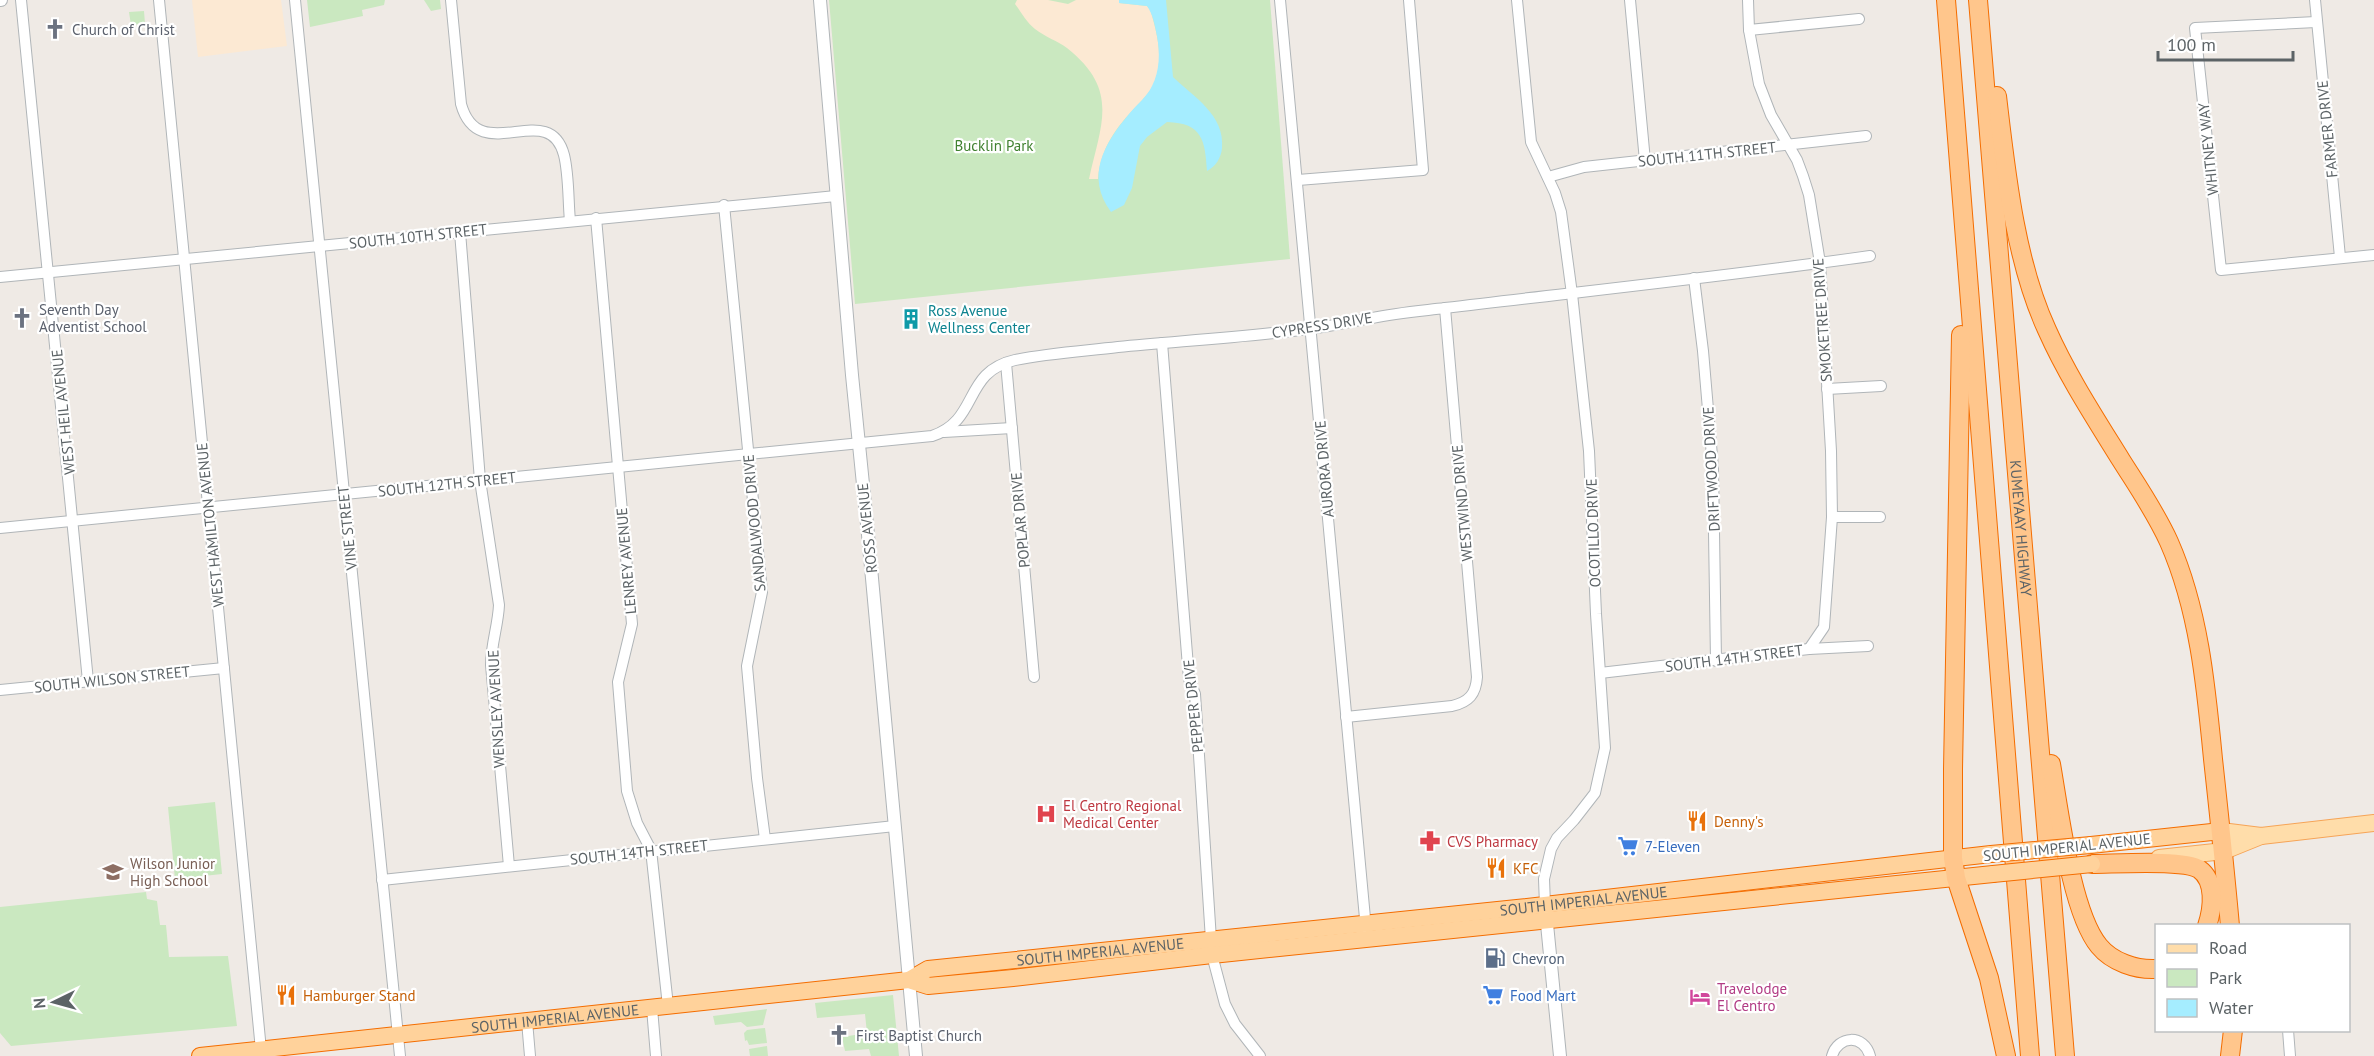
<svg xmlns="http://www.w3.org/2000/svg" width="2374" height="1056" viewBox="0 0 2374 1056" font-family="'PT Sans',sans-serif">
	<style>
		.green { fill: #cae8c0 }
		.sand { fill: #fce9d3 }
		.water { fill: #a5edff }
		.lines { fill: none; stroke-linecap: round; stroke-linejoin: round }
		.minor-casing { stroke: #b0b5b8; stroke-width: 12 }
		.tertiary-casing { stroke: #b0b5b8; stroke-width: 14 }
		.primary-casing { stroke: #f6a457; stroke-width: 18 }
		.trunk-casing { stroke: #f46d00; stroke-width: 18 }
		.motorway-casing { stroke: #f46d00; stroke-width: 20 }
		.minor { stroke: #fff; stroke-width: 10 }
		.tertiary { stroke: #fff; stroke-width: 12 }
		.primary { stroke: #fda; stroke-width: 16 }
		.trunk { stroke: #ffd29b; stroke-width: 16 }
		.motorway { stroke: #ffc68c; stroke-width: 18 }
		.trunk-bridge-casing { stroke: #f46d00; stroke-width: 18; stroke-linecap: butt }
		.trunk-bridge { stroke: #ffd29b; stroke-width: 16 }
		.labels { text-anchor: middle; dominant-baseline: central; stroke-width: 4.5; stroke-linejoin: round; paint-order: stroke }
		.worship-label { font-size: 15px; fill: #5b616d; stroke: #fff; text-anchor: start }
		.street-label { font-size: 15px; fill: #5c6366; stroke: #fff }
		.park-label { font-size: 15px; fill: #408130; stroke: #fff }
		.culture-label { font-size: 15px; fill: #0d838f; stroke: #fff; text-anchor: start }
		.health-label { font-size: 15px; fill: #be3a42; stroke: #fff; text-anchor: start }
		.food-label { font-size: 15px; fill: #c56008; stroke: #fff; text-anchor: start }
		.shop-label { font-size: 15px; fill: #366cbe; stroke: #fff; text-anchor: start }
		.education-label { font-size: 15px; fill: #785e54; stroke: #fff; text-anchor: start }
		.service-label { font-size: 15px; fill: #4e5e75; stroke: #fff; text-anchor: start }
		.hotel-label { font-size: 15px; fill: #b23c85; stroke: #fff; text-anchor: start }
	</style>
	<rect width="100%" height="100%" fill="#efeae5"/>
	<g class="green">
		<path d="M307,0H385L384,5L362,10L363,16L310,27Z"/>
		<path d="M424,0H440L441,9L431,11Z"/>
		<path d="M829,0H1270L1290,259L855,304Z"/>
		<path d="M144,11L145,24L131,25L129,12Z"/>
		<path d="M215,802L222,874L175,879L168,807Z"/>
		<path d="M146,892L147,899L157,901L160,925H166L169,957L228,956L237,1026L11,1046L0,1033V907Z"/>
		<path d="M893,995L899,1056H871L869,1049L845,1051L842,1037L867,1033L865,1014L817,1018L815,1003Z"/>
		<path d="M767,1009L763,1025L747,1027L741,1022L715,1025L713,1016Z"/>
		<path d="M765,1028L767,1043L749,1045L747,1040L745,1041L744,1033L747,1030Z"/>
		<path d="M767,1046L768,1056H750L749,1049Z"/>
	</g>
	<g class="sand">
		<path d="M192,0H281L287,46L198,57Z"/>
		<path d="M1017,0H1048L1068,4L1076,0H1119V3L1147,6L1150,9C1157,32 1165,62 1153,86C1148,95 1139,103 1132,111C1113,131 1100,152 1098,179H1089C1101,124 1120,90 1067,48C1058,41 1045,37 1035,29C1027,23 1021,12 1015,4Z"/>
	</g>
	<path class="water" d="M1119,0H1166L1173,77C1194,97 1225,115 1222,148C1221,158 1216,166 1207,171C1205,141 1203,123 1167,122L1147,137L1140,146L1132,188L1124,205L1111,212C1085,176 1104,144 1129,114C1137,104 1147,97 1152,86C1160,71 1160,52 1157,36C1155,26 1153,14 1147,6L1119,3Z"/>
	<g class="lines">
		<g class="minor-casing">
			<g id="minor">
				<path d="M21,0L88,681"/>
				<path d="M159,0L261,1050"/>
				<path d="M295,0L400,1056"/>
				<path d="M451,0L461,104C479,169 549,97 564,155C569,175 568,200 570,221"/>
				<path d="M1280,0L1366,929"/>
				<path d="M1517,0L1531,142L1555,193L1561,212L1572,294L1589,451L1596,614L1605,748L1595,793L1574,820L1557,838L1551,849L1544,879L1545,905"/>
				<path d="M1630,0L1645,161"/>
				<path d="M1748,0L1749,30L1759,84L1771,115L1797,160L1803,176L1809,195L1820,263L1831,451L1832,517L1824,627L1809,649"/>
				<path d="M2315,0L2340,257"/>
				<path d="M2316,22L2195,28L2221,270L2374,255"/>
				<path d="M1749,30L1859,19"/>
				<path d="M1548,177L1584,167L1866,136"/>
				<path d="M1298,180L1423,170L1409,0"/>
				<path d="M724,205L762,592L747,666L757,778L765,839"/>
				<path d="M596,218L632,624L618,682L627,791L637,823L651,850L668,1006"/>
				<path d="M460,232L480,480L499,605C498,626 491,644 491,665L509,866"/>
				<path d="M0,277L836,196"/>
				<path d="M1694,278L1703,351L1713,468L1716,661"/>
				<path d="M1162,343L1189,679L1195,694L1212,955L1225,1004L1235,1024L1260,1056"/>
				<path d="M1006,363L1034,677"/>
				<path d="M1827,389L1881,386"/>
				<path d="M944,432L1012,428"/>
				<path d="M1832,517H1880"/>
				<path d="M0,528L932,436C980,420 962,372 1015,360C1049,353 1084,351 1118,347C1181,341 1245,337 1309,329C1330,327 1351,321 1372,318C1396,313 1420,311 1445,308C1586,291 1728,276 1870,256"/>
				<path d="M1600,673L1809,649L1868,646"/>
				<path d="M0,690L224,668"/>
				<path d="M1346,717L1452,706C1469,702 1476,694 1477,677L1445,308"/>
				<path d="M382,880L895,826"/>
				<path d="M652,1008L656,1056"/>
				<path d="M527,1021L530,1056"/>
				<path d="M2288,1030L2290,1056"/>
				<path d="M1832,1056C1838,1035 1864,1034 1870,1056"/>
			</g>
		</g>
		<g class="tertiary-casing">
			<g id="tertiary">
				<path d="M0,0H1"/>
				<path d="M820,0L852,375L867,524L916,1056"/>
				<path d="M1546,914L1560,1056"/>
			</g>
		</g>
		<g class="primary-casing">
			<g id="primary">
				<path d="M2221,831L2261,836L2374,823"/>
				<path d="M2159,858L2224,851L2261,836"/>
			</g>
		</g>
		<g class="trunk-casing">
			<g id="trunk">
				<path d="M2091,845L2221,831"/>
				<path id="s1" d="M909,980L928,969L1517,908L1991,854"/>
				<path id="s2" d="M200,1056L909,980L928,986L1013,978L1212,955L1993,874"/>
			</g>
		</g>
		<g class="motorway-casing">
			<g id="motorway">
				<path d="M1946,0L2030,1056"/>
				<path id="s3" d="M1978,0L2065,1056"/>
				<path d="M1997,96C2006,172 2015,261 2047,330C2067,375 2095,418 2121,460C2138,487 2156,513 2169,542C2199,610 2206,686 2213,759C2219,814 2225,870 2230,926"/>
				<path d="M1961,335L1953,769V858L1956,878L1989,978L2006,1056"/>
				<path d="M2051,764C2059,809 2071,912 2099,946C2112,962 2136,970 2156,969"/>
				<path d="M2092,864C2114,864 2183,859 2199,869C2216,881 2213,908 2207,926"/>
				<path d="M2230,1056L2233,1030"/>
			</g>
		</g>
		<use href="#minor" class="minor"/>
		<use href="#tertiary" class="tertiary"/>
		<use href="#primary" class="primary"/>
		<use href="#trunk" class="trunk"/>
		<use href="#motorway" class="motorway"/>
		<g class="trunk-bridge-casing">
			<g id="trunk-bridge">
				<path d="M1991,854L2091,845"/>
				<path d="M1993,874L2092,864"/>
			</g>
		</g>
		<use href="#trunk-bridge" class="trunk-bridge"/>
	</g>
	<defs>
		<g id="church-bare" transform="scale(1.62)"><path d="M-1.2-6h2.4v3.5h3.3v2.4h-3.3V6h-2.4V-.1h-3.3v-2.4h3.3Z" fill="#6b7280" stroke="#fff" stroke-width="2.5" paint-order="stroke"/></g>
		<g id="building-bare" transform="scale(1.62)"><path d="M-4-6H4V6H1V3H-1V6H-4ZM-2.5-4.3h1.7v1.8h-1.7ZM.8-4.3h1.7v1.8H.8ZM-2.5-1h1.7V.8h-1.7ZM.8-1h1.7V.8H.8Z" fill="#0f9aa8" stroke="#fff" stroke-width="2.5" paint-order="stroke"/></g>
		<g id="hospital-bare" transform="scale(1.62)"><path d="M-5-5h3v3.5h4V-5h3V5h-3V1.5h-4V5h-3Z" fill="#e0444e" stroke="#fff" stroke-width="2.5" paint-order="stroke"/></g>
		<g id="restaurant-bare" transform="scale(1.62)"><path d="M-5-6h1v4h1v-4h1v4h1v-4h1v5L-1.5 .5V6h-2V.5L-5-1ZM5-6V6H3V1.5H1.5Q1.5-4 5-6Z" fill="#e8710a" stroke="#fff" stroke-width="2.5" paint-order="stroke"/></g>
		<g id="pharmacy-bare" transform="scale(1.62)"><path d="M-2-6h4v4h4v4h-4v4h-4v-4h-4v-4h4Z" fill="#e0444e" stroke="#fff" stroke-width="2.5" paint-order="stroke"/></g>
		<g id="supermarket-bare" transform="scale(1.62)"><path d="M-6-5.5h2.5l.6 2H6L4.5 2H-2.5L-4.4-4H-6ZM-1.5 3.2a1.3 1.3 0 1 0 .1 0ZM3 3.2a1.3 1.3 0 1 0 .1 0Z" fill="#3f7fe0" stroke="#fff" stroke-width="2.5" paint-order="stroke"/></g>
		<g id="school-bare" transform="scale(1.62)"><path d="M0-5L7-2L0 1L-7-2ZM-4 1L0 2.5L4 1V4Q0 6-4 4Z" fill="#8d6e63" stroke="#fff" stroke-width="2.5" paint-order="stroke"/></g>
		<g id="fuel-bare" transform="scale(1.62)"><path d="M-5.5-6h7V0h2V4h1.3V-2.5L3-4.5l.8-.8L6-3V5H2.5V1h-1V6h-7ZM-4.2-4.7v3.2H.2V-4.7Z" fill="#5c6f8a" stroke="#fff" stroke-width="2.5" paint-order="stroke"/></g>
		<g id="hotel-bare" transform="scale(1.62)"><path d="M-6-4.5h1.5V1H6V5H4.5V3h-9V5H-6ZM-4 0a1.8 1.8 0 1 1 3.6 0ZM.5 0V-2.5h3Q6-2.5 6 0Z" fill="#d1479c" stroke="#fff" stroke-width="2.5" paint-order="stroke"/></g>
	</defs>
	<g fill-rule="evenodd">
		<use href="#church-bare" x="55" y="29"/>
		<use href="#church-bare" x="22" y="318"/>
		<use href="#building-bare" x="911" y="319"/>
		<use href="#hospital-bare" x="1046" y="814"/>
		<use href="#restaurant-bare" x="1697" y="821"/>
		<use href="#pharmacy-bare" x="1430" y="841"/>
		<use href="#supermarket-bare" x="1628" y="846"/>
		<use href="#restaurant-bare" x="1496" y="868"/>
		<use href="#school-bare" x="113" y="872"/>
		<use href="#fuel-bare" x="1495" y="958"/>
		<use href="#restaurant-bare" x="286" y="995"/>
		<use href="#supermarket-bare" x="1493" y="995"/>
		<use href="#hotel-bare" x="1700" y="997"/>
		<use href="#church-bare" x="839" y="1035"/>
	</g>
	<g class="labels">
		<g class="worship-label">
			<text x="72" y="29">Church of Christ</text>
			<text x="39" y="309">Seventh Day<tspan x="39" dy="17">Adventist School</tspan></text>
			<text x="856" y="1035">First Baptist Church</text>
		</g>
		<g class="street-label">
			<text transform="translate(2327 129) rotate(-96)">FARMER DRIVE</text>
			<text transform="translate(2208 149) rotate(-96)">WHITNEY WAY</text>
			<text transform="translate(1707 154) rotate(-6)">SOUTH 11TH STREET</text>
			<text transform="translate(418 236) rotate(-6)">SOUTH 10TH STREET</text>
			<text transform="translate(1822 320) rotate(-94)">SMOKETREE DRIVE</text>
			<text transform="translate(1322 325) rotate(-9)">CYPRESS DRIVE</text>
			<text transform="translate(63 412) rotate(-96)">WEST HEIL AVENUE</text>
			<text transform="translate(1324 469) rotate(-95)">AURORA DRIVE</text>
			<text transform="translate(1711 469) rotate(-93)">DRIFTWOOD DRIVE</text>
			<text transform="translate(447 484) rotate(-6)">SOUTH 12TH STREET</text>
			<text transform="translate(1462 503) rotate(-95)">WESTWIND DRIVE</text>
			<text transform="translate(1020 520) rotate(-95)">POPLAR DRIVE</text>
			<text transform="translate(754 523) rotate(-95)">SANDALWOOD DRIVE</text>
			<text transform="translate(210 525) rotate(-96)">WEST HAMILTON AVENUE</text>
			<text transform="translate(347 528) rotate(-96)">VINE STREET</text>
			<text transform="translate(867 528) rotate(-96)">ROSS AVENUE</text>
			<text stroke="none"><textPath href="#s3" startOffset="530">KUMEYAAY HIGHWAY</textPath></text>
			<text transform="translate(1593 533) rotate(-92)">OCOTILLO DRIVE</text>
			<text transform="translate(626 561) rotate(-95)">LENREY AVENUE</text>
			<text transform="translate(1734 658) rotate(-7)">SOUTH 14TH STREET</text>
			<text transform="translate(112 679) rotate(-6)">SOUTH WILSON STREET</text>
			<text transform="translate(1193 706) rotate(-96)">PEPPER DRIVE</text>
			<text transform="translate(496 709) rotate(-93)">WENSLEY AVENUE</text>
			<text transform="translate(2067 847) rotate(-6)">SOUTH IMPERIAL AVENUE</text>
			<text transform="translate(639 852) rotate(-6)">SOUTH 14TH STREET</text>
			<text stroke="none"><textPath href="#s1" startOffset="681">SOUTH IMPERIAL AVENUE</textPath></text>
			<text stroke="none"><textPath href="#s1" startOffset="195">SOUTH IMPERIAL AVENUE</textPath></text>
			<text stroke="none"><textPath href="#s2" startOffset="357">SOUTH IMPERIAL AVENUE</textPath></text>
		</g>
		<g class="park-label">
			<text x="994" y="145">Bucklin Park</text>
		</g>
		<g class="culture-label">
			<text x="928" y="310">Ross Avenue<tspan x="928" dy="17">Wellness Center</tspan></text>
		</g>
		<g class="health-label">
			<text x="1063" y="805">El Centro Regional<tspan x="1063" dy="17">Medical Center</tspan></text>
			<text x="1447" y="841">CVS Pharmacy</text>
		</g>
		<g class="food-label">
			<text x="1714" y="821">Denny's</text>
			<text x="1513" y="868">KFC</text>
			<text x="303" y="995">Hamburger Stand</text>
		</g>
		<g class="shop-label">
			<text x="1645" y="846">7-Eleven</text>
			<text x="1510" y="995">Food Mart</text>
		</g>
		<g class="education-label">
			<text x="130" y="863">Wilson Junior<tspan x="130" dy="17">High School</tspan></text>
		</g>
		<g class="service-label">
			<text x="1512" y="958">Chevron</text>
		</g>
		<g class="hotel-label">
			<text x="1717" y="988">Travelodge<tspan x="1717" dy="17">El Centro</tspan></text>
		</g>
	</g>
	<rect x="2155" y="924" width="195" height="108" fill="#ffffff" stroke="#bec1c2" stroke-width="1.5"/>
	<rect x="2167" y="944" width="30" height="9" fill="#ffddaa" stroke="#bec1c2" stroke-width="1.5"/>
	<text x="2209" y="954" font-size="18" fill="#5c6366">Road</text>
	<rect x="2167" y="969" width="30" height="18" fill="#cae8c0" stroke="#bec1c2" stroke-width="1.5"/>
	<text x="2209" y="984" font-size="18" fill="#5c6366">Park</text>
	<rect x="2167" y="999" width="30" height="18" fill="#a5edff" stroke="#bec1c2" stroke-width="1.5"/>
	<text x="2209" y="1014" font-size="18" fill="#5c6366">Water</text>
	<g transform="translate(54 1002) rotate(265)" stroke="#ffffff" stroke-width="4.5" paint-order="stroke">
	<path d="M0-4.5L10 22L0 15L-10 22Z" fill="#5c6366"/>
	<text y="-9" font-size="16" font-weight="bold" text-anchor="middle" fill="#5c6366">N</text>
	</g>
	<path d="M2158 51v9h135v-9" fill="none" stroke="#5c6366" stroke-width="3"/>
	<text x="2167" y="51" font-size="18" fill="#5c6366" stroke="#ffffff" stroke-width="4.5" paint-order="stroke">100 m</text>
</svg>
